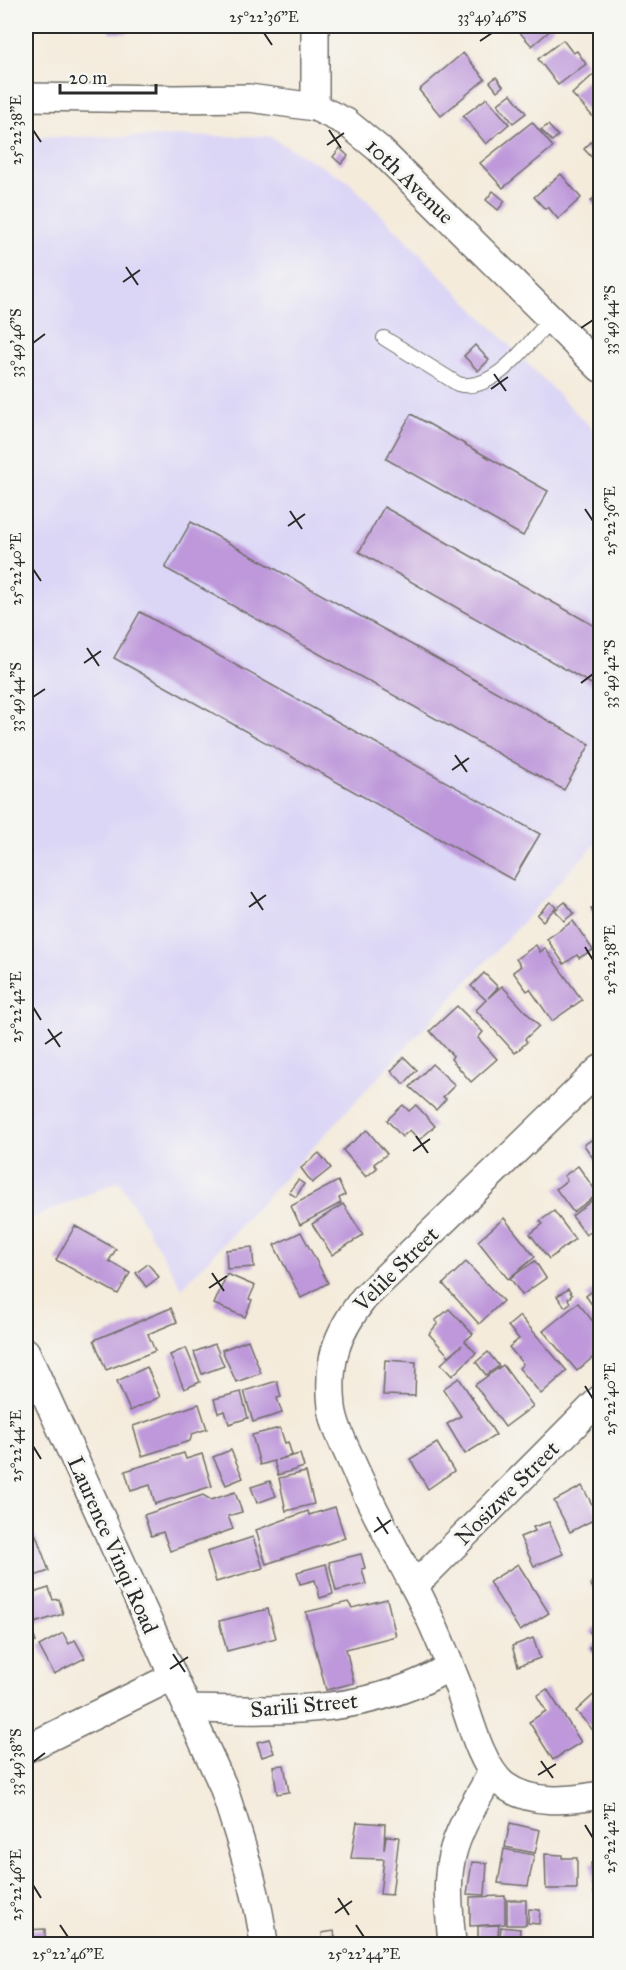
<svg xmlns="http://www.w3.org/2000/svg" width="626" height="1970" viewBox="0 0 626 1970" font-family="'IM FELL Great Primer',serif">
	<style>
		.built { fill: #dcd6f6 }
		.building { fill: #be98da }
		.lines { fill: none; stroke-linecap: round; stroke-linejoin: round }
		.lane-casing { stroke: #716e69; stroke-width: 16 }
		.street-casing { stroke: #716e69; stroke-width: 30 }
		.lane { stroke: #fff; stroke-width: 14 }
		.street { stroke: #fff; stroke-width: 27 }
		.ticks { fill: none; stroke: #2b2b2b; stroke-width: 2 }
		.labels { text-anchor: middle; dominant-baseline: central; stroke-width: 6; stroke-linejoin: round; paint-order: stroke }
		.street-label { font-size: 22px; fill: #2b2b2b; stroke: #f6f6f2 }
		.neatline { fill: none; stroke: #2b2b2b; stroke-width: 2 }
		.ticks-label { font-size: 15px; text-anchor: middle; fill: #2b2b2b }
	</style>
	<rect width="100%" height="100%" fill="#f6f6f2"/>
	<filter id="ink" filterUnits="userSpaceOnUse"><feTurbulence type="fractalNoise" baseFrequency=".0167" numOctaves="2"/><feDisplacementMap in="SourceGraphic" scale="12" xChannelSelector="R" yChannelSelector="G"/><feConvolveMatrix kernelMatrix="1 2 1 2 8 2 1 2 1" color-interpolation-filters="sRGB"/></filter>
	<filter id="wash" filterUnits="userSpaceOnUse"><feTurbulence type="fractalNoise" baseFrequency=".008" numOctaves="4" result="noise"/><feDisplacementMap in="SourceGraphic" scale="24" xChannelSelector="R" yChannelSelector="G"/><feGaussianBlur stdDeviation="1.35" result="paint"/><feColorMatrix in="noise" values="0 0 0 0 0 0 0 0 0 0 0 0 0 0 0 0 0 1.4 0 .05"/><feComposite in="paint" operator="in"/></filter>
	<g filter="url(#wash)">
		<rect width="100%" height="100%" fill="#f4ebdb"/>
		<path class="built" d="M268,136L348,181L600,437V839L182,1288L119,1181L26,1221V137Z"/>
		<g id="blocks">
			<g class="building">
				<rect x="109" y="26" width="19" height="7"/>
				<path d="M161,26H179V31L161,30Z"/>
				<path d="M514,26H553L554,27L532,46Z"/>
				<path d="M563,40L573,53L577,51L586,64L558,85L538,59Z"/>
				<path d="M463,53L485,79L441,116L419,90Z"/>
				<path d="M594,74L600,81V118L597,121L572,94Z"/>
				<path d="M496,77L503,86L497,91L490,82Z"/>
				<path d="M511,94L526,113L513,123L498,104Z"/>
				<path d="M487,98L509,124L486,144L463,116Z"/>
				<path d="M532,122L553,147L503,188L480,163Z"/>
				<path d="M548,125L558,136L552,141L541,130Z"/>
				<path d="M600,133V166L584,149Z"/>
				<path d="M340,148L348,156L341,164L333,157Z"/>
				<path d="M561,174L581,198L558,219L548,207L545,209L534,197Z"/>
				<path d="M493,191L505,201L498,210L486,200Z"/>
				<path d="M600,192V211L591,201Z"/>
				<path d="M475,345L489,360L478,371L464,356Z"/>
				<path d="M411,414L548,491L523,536L386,459Z"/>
				<path d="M384,507L600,629V689L359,552Z"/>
				<path d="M191,522L590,744L564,790L165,568Z"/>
				<path d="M140,612L540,834L513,880L114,658Z"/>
				<path d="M550,902L556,907L543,921L537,915Z"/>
				<path d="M565,902L574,913L564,921L555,910Z"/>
				<path d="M600,904V927L591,909Z"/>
				<path d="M573,921L593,950L579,958L577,955L564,964L547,939Z"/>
				<path d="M536,945L540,952L545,948L582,1000L552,1021L530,989L527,991L513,972L521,966L516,959Z"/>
				<path d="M484,973L498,987L488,998L502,986L539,1026L525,1039L527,1042L515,1053L476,1010L486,1000L471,986Z"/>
				<path d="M457,1006L483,1032L478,1038L497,1059L471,1082L451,1059L453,1056L430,1031Z"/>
				<path d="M404,1057L417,1070L404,1084L391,1071Z"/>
				<path d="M432,1064L455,1085L443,1097L446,1099L436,1110L410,1087Z"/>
				<path d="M403,1105L409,1111L416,1105L435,1126L419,1140L410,1130L402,1137L387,1120Z"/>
				<path d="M367,1130L387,1154L374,1164L377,1168L366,1177L343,1150Z"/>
				<path d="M600,1134V1168L584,1145Z"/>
				<path d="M319,1153L331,1168L312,1183L301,1168Z"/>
				<path d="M578,1166L598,1194L573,1212L556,1189L567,1180L564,1176Z"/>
				<path d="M298,1180L304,1184L296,1197L289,1192Z"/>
				<path d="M338,1181L345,1195L339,1198L341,1203L300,1225L291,1206Z"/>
				<path d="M599,1195L600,1225L586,1235L572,1216Z"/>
				<path d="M343,1204L363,1235L332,1255L312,1224Z"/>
				<path d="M554,1211L575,1239L549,1259L530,1234L543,1224L540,1221Z"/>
				<path d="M504,1218L535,1257L508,1279L478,1241Z"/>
				<path d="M75,1226L116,1249L109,1261L130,1273L118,1294L56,1260Z"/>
				<path d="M301,1232L328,1283L301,1298L274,1245Z"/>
				<path d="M252,1247L254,1267L227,1269L226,1250Z"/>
				<path d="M535,1261L546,1278L522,1295L510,1278Z"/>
				<path d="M466,1262L503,1301L479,1324L443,1284Z"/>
				<path d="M148,1264L159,1277L146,1287L136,1273Z"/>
				<path d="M227,1274L255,1286L249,1299L252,1300L245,1317L214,1304Z"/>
				<path d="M600,1285V1316L586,1296Z"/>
				<path d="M568,1289L572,1295L568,1299L570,1303L565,1307L557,1296Z"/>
				<path d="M578,1303L600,1330V1351L577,1371L543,1331Z"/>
				<path d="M171,1308L177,1322L148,1334L155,1351L106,1370L94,1340Z"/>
				<path d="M449,1309L473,1334L465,1341L476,1353L452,1376L441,1364L462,1345L449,1356L429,1334L438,1323L435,1321Z"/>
				<path d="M520,1316L567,1371L541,1394L519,1368L523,1364L509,1347L519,1339L508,1326Z"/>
				<path d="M248,1340L261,1373L236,1382L222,1350Z"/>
				<path d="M215,1344L224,1366L202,1374L194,1352Z"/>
				<path d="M186,1348L200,1382L184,1389L170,1355Z"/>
				<path d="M488,1352L499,1366L486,1375L476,1362Z"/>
				<path d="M385,1360L416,1362L415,1396L383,1395Z"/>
				<path d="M503,1365L533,1406L505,1427L475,1385Z"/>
				<path d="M147,1367L160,1397L130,1411L117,1381Z"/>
				<path d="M459,1378L496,1435L465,1454L447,1424L461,1416L443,1389Z"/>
				<path d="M277,1381L281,1397L277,1398L282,1413L253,1422L244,1391Z"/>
				<path d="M241,1392L248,1418L229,1424L225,1411L218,1413L214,1399Z"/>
				<path d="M199,1404L207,1429L192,1434L190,1441L142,1456L133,1426Z"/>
				<path d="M280,1428L285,1443L288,1442L292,1455L277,1460L300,1454L304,1467L278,1475L274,1461L260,1465L252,1435Z"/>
				<path d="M437,1443L454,1471L428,1489L410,1459Z"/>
				<path d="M231,1450L243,1478L226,1485L213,1457Z"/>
				<path d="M184,1453L186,1459L202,1454L212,1486L155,1504L150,1485L131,1491L125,1471Z"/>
				<path d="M306,1472L314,1504L286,1511L279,1478Z"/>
				<path d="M270,1481L276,1496L257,1503L251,1487Z"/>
				<path d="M582,1486L599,1517L570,1532L554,1501Z"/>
				<path d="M235,1492L242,1512L228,1516L233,1529L170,1551L163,1532L151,1536L144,1515L203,1495L211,1500Z"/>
				<path d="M335,1507L345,1538L266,1564L256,1530L308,1511L309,1515Z"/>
				<path d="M549,1522L563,1554L534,1566L520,1537L535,1531L533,1527Z"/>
				<path d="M36,1535L49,1571L26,1579V1539Z"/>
				<path d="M253,1537L263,1568L216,1582L207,1552Z"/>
				<path d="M361,1554L365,1568L362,1569L366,1584L336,1591L329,1562Z"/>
				<path d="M326,1564L333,1594L320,1598L315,1580L300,1584L297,1572Z"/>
				<path d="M518,1564L549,1613L520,1631L489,1582Z"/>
				<path d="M598,1576L600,1578V1596L590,1584Z"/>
				<path d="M49,1588L53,1600L59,1599L63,1614L31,1624L26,1605V1595Z"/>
				<path d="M387,1599L396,1636L346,1649L354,1683L326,1690L306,1612L348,1602L352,1608Z"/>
				<path d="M268,1609L276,1638L227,1651L219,1621Z"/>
				<path d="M26,1615L36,1642L26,1646Z"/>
				<path d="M600,1622V1660L589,1648L598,1639L590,1632Z"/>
				<path d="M63,1633L69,1644L75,1640L85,1658L54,1674L39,1646Z"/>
				<path d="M533,1638L540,1658L518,1666L512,1646Z"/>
				<path d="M547,1689L581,1742L553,1760L529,1722L546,1711L537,1696Z"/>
				<path d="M600,1689V1736L599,1737L576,1711Z"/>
				<path d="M269,1739L274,1753L262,1757L257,1742Z"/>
				<path d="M284,1765L289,1792L277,1794L273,1766Z"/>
				<path d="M357,1822L385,1824L384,1850L386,1836L399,1837L392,1895L380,1894L384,1859L351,1858Z"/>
				<path d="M510,1823L540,1830L535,1853L505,1847Z"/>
				<path d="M504,1849L534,1855L528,1886L498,1883Z"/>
				<path d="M545,1854L562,1855V1858H577V1889H546Z"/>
				<path d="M472,1862L487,1863L485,1895L467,1894Z"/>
				<path d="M600,1862V1892L594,1893L591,1863Z"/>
				<path d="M505,1896V1924L470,1926V1897Z"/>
				<rect x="507" y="1900" width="19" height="25"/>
				<path d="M529,1909L540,1910L539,1924L528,1923Z"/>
				<path d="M499,1925L497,1944H478V1926Z"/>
				<path d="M501,1927L520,1929L519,1944H499Z"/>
				<path d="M45,1929V1944H26V1930Z"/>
				<path d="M334,1931L336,1944H323L322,1933Z"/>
			</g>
		</g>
	</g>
	<g filter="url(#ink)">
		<use href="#blocks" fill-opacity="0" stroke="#716e69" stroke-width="1.5"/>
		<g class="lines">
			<g class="lane-casing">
				<path id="lane" d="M384,338L458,384C494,394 529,342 551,319"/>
			</g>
			<g class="street-casing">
				<g id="street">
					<path d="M315,26V107"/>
					<path d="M26,97L174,99L249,98L315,107L346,122L379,149L600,368"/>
					<path d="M600,1069L364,1298C336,1334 327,1361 332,1407C334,1425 343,1442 350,1458C369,1502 391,1542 413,1584C430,1615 444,1650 457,1683C468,1712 480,1766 504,1785C531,1805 569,1801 600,1795"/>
					<path d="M26,1352L223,1786C239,1837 258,1891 264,1944"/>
					<path d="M414,1586L600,1399"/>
					<path d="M187,1709C276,1711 372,1716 450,1666"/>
					<path d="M26,1749L172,1677"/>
					<path d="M452,1944C450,1916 445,1884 452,1856C459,1826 478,1799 492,1772"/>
				</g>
			</g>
			<use href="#lane" class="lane"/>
			<use href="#street" class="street"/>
		</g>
	</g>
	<path class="ticks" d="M264,33L272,45M480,41L492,33M33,130L41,142M329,130L341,148M327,145L344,133M126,267L138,285M123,282L140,270M581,328L593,320M33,343L45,334M494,374L506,391M491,389L508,377M585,509L593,521M290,511L302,529M288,526L305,514M33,569L41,581M87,648L99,666M84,663L101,651M581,683L593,674M33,697L45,689M455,755L467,772M452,770L469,758M251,892L263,910M249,907L266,895M585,947L593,960M33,1007L41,1020M48,1029L60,1047M45,1044L62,1032M416,1136L428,1153M413,1151L430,1139M212,1273L224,1291M209,1288L227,1276M585,1386L593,1399M33,1446L41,1459M377,1517L388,1534M374,1532L391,1520M173,1654L185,1672M170,1669L188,1657M541,1761L553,1778M33,1762L45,1753M538,1775L556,1764M585,1825L593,1838M33,1885L41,1898M338,1898L349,1915M335,1913L352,1901M60,1925L68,1937M356,1925L364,1937"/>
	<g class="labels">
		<g class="street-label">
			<text transform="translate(410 181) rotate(44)">10th Avenue</text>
			<text transform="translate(396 1269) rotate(-45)">Velile Street</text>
			<text transform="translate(507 1493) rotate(-45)">Nosizwe Street</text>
			<text transform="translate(113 1545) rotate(66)">Laurence Vinqi Road</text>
			<text transform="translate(304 1705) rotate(-5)">Sarili Street</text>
		</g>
	</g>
	<rect width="626" height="1970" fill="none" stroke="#f6f6f2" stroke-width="66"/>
	<path d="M60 84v9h96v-9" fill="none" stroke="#2b2b2b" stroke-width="3"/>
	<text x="69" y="84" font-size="18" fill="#2b2b2b" stroke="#f6f6f2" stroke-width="4.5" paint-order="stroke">20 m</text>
	<rect x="33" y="33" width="560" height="1904" class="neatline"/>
	<g class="ticks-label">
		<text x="264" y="22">25°22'36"E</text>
		<text x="492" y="22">33°49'46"S</text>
		<text transform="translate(16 130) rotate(-90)" y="5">25°22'38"E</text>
		<text transform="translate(610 320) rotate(-90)" y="5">33°49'44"S</text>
		<text transform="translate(16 343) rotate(-90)" y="5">33°49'46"S</text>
		<text transform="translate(610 521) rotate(-90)" y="5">25°22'36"E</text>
		<text transform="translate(16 569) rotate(-90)" y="5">25°22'40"E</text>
		<text transform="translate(610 674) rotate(-90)" y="5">33°49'42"S</text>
		<text transform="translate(16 697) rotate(-90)" y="5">33°49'44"S</text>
		<text transform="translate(610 960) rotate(-90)" y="5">25°22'38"E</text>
		<text transform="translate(16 1007) rotate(-90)" y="5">25°22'42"E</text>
		<text transform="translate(610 1399) rotate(-90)" y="5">25°22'40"E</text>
		<text transform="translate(16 1446) rotate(-90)" y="5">25°22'44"E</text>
		<text transform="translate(16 1762) rotate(-90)" y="5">33°49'38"S</text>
		<text transform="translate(610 1838) rotate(-90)" y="5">25°22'42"E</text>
		<text transform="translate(16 1885) rotate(-90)" y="5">25°22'46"E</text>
		<text x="68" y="1959">25°22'46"E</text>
		<text x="364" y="1959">25°22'44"E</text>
	</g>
</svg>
